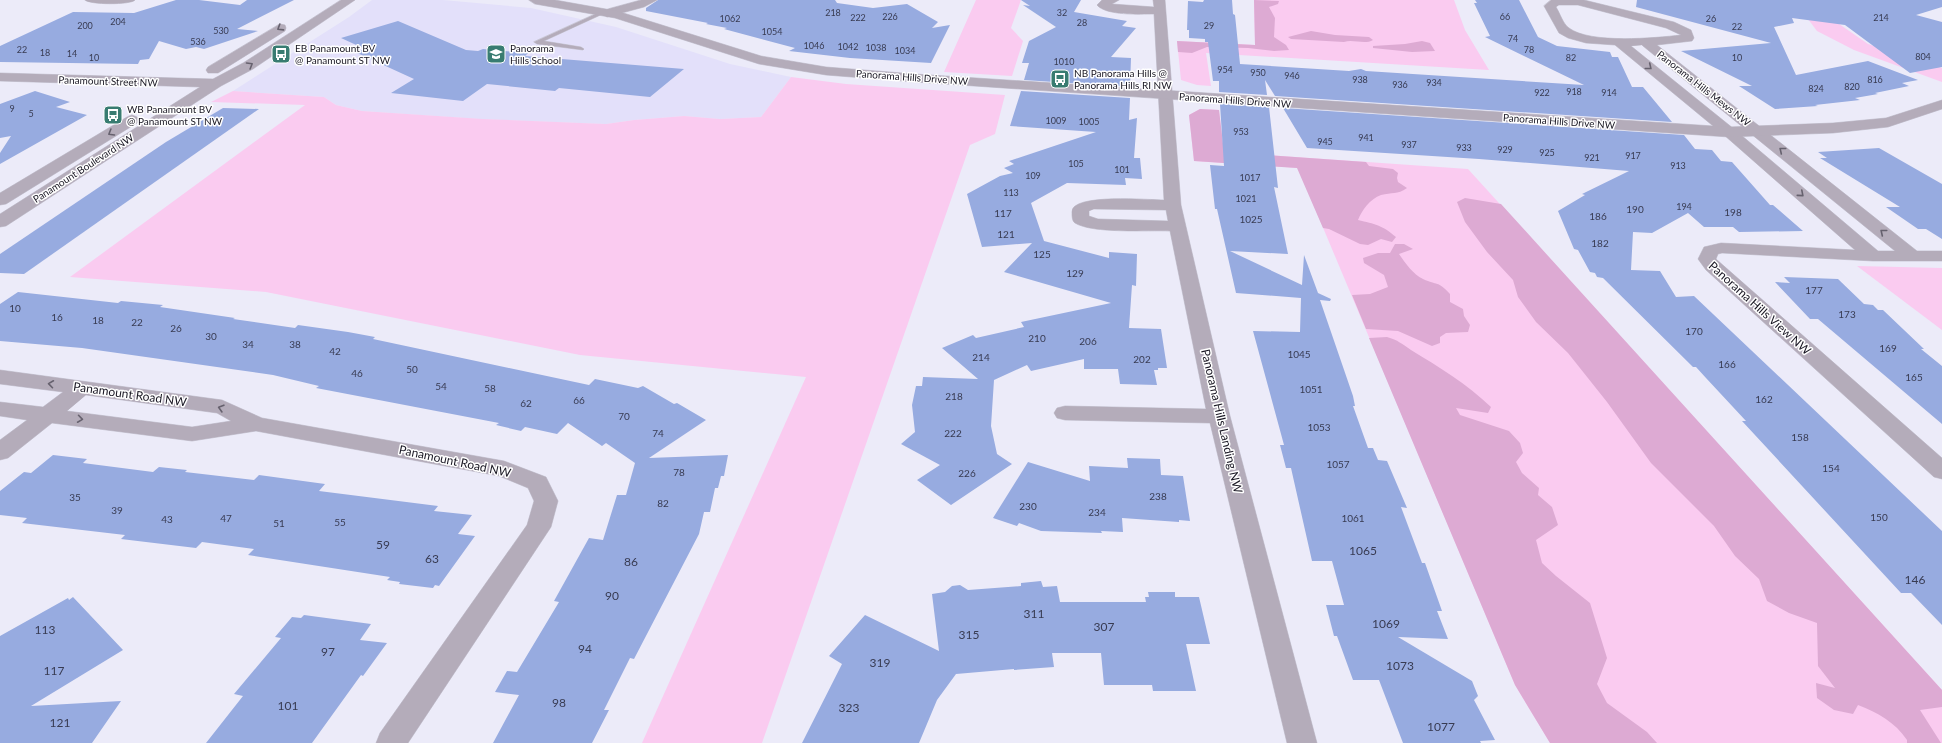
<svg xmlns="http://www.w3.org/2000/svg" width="1942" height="743" viewBox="0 0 1942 743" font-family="Lato,sans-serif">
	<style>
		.built { fill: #e3e0fa }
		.green { fill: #facbf0 }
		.forest { fill: #ddaad3 }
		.building { fill: #97abe0 }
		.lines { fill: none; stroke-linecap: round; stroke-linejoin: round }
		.service-casing { stroke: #cac9d7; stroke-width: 1 }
		.minor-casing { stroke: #cac9d7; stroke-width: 1 }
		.tertiary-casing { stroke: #cac9d7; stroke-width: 1 }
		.service { fill: #b4acba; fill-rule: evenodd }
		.minor { fill: #b4acba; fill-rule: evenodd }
		.tertiary { fill: #b4acba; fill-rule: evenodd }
		.oneway { stroke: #66616e }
		.labels { text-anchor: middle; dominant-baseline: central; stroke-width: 3; stroke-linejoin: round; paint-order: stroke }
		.far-number-label { font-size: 9px; fill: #383b52 }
		.far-poi-label { font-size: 10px; fill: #181622; stroke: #fff; text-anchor: start }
		.far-street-label { font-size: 10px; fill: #181622; stroke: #fff }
		.number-label { font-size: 10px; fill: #383b52 }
		.street-label { font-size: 12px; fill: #181622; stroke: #fff }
		.near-number-label { font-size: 12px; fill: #383b52 }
	</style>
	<rect width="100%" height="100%" fill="#ecebf9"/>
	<path class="built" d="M372,0H443L531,8L616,27L730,64L791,77L761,117L720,119L684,116L634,120L606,124L479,119L362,111L336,105L324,97L233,91L349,17Z"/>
	<g class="green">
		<path d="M976,0H1021L1011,28L1023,41L1012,76L944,72Z"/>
		<path d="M1254,0H1454L1465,30L1489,70L1206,53L1211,86L1197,85L1181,80L1177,41L1255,45Z"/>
		<path d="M1796,3L1829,17L1868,44L1942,68V82L1854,50L1817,31Z"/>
		<path d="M791,77L846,84L1005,95L995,134L970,145L762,743H642L806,377L580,355L266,292L70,277L305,105L211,102L233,91L324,97L336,105L362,111L483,119L606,124L634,120L684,116L720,119L761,117Z"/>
		<path d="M1200,109L1219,110L1224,152L1468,169L1942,690V743H1550L1515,685L1298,168L1194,161L1189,115Z"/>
		<path d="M1857,266L1942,268V330Z"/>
	</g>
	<g class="forest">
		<path d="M1254,0L1279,1L1278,4L1269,7L1275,18L1274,37L1286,45L1289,50L1274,51L1248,48L1207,47L1192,53L1178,52L1177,41L1255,45Z"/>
		<path d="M1311,31L1335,35L1369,37L1373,40C1365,45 1353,39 1344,42L1291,39L1288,37Z"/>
		<path d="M1422,41L1430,43L1435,51L1412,52L1373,48V46L1405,44Z"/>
		<path d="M1200,109L1219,110L1224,152L1366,162L1369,166L1393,169L1398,173L1397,178L1398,182L1407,188C1397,195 1392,192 1381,195C1370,199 1362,210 1358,220C1375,224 1382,225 1396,237L1392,242L1381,239L1368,245L1360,244L1329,229L1323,228L1297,168L1194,161L1189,115Z"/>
		<path d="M1465,198L1501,204L1942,690V707L1920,710L1941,743H1907V740C1895,722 1878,713 1858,705L1853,714L1834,710L1817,698L1816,683L1835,688L1818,666L1817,623L1789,613L1767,601L1759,579L1735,556L1714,526L1651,463L1607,402L1568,353L1536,322L1518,297L1513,280L1487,252L1465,222L1457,202Z"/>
		<path d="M1395,244H1404L1413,249L1399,254C1406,264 1413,274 1423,279C1438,286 1437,280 1450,294V302L1463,309L1464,316L1470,325L1468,332L1446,333L1440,337V343L1432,346L1398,331L1366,329L1352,295L1370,294L1388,287L1384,275L1364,263L1363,258L1378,253H1390Z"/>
		<path d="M1387,337C1398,340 1402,344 1411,350C1439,367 1467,384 1491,407L1488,413L1456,408L1460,415L1509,431L1520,443L1523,453L1516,462L1522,473L1539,488L1538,495L1552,507L1558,525L1536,540L1542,563L1556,576L1590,603L1607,658L1597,684L1607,703L1647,732L1657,743H1550L1515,685L1369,338Z"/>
	</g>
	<g class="building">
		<path d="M176,0H199L240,5L247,0H294L237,29L258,31L204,49L196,47L186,49L159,41L149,59L140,60L138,64L0,62V46L73,12L134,13Z"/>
		<path d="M658,0H835L837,3L873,8L907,4L938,22L932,28L950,25L931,63L850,58L789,51L795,48L724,29L727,28L706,24L708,23L646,11V8Z"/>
		<path d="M1021,0H1081L1074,12L1127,21L1122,26L1136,28L1111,57L1131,58L1130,87L1024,80L1029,63H1022L1029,41L1056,27L1023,5L1030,6Z"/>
		<path d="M1204,0H1232L1233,14L1235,15L1240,64L1349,71L1361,69L1366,71L1584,85L1485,37L1490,36L1474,3H1477L1475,0H1519L1538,37L1557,46L1610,52L1612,57H1618L1632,87H1643L1672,122L1275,96L1265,80L1267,95L1219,92V81H1213L1208,42H1205V39L1189,38V30H1187L1188,1L1203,2Z"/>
		<path d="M1637,0H1942V7L1916,15L1942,22V67L1910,73L1845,25L1792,18L1794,23L1774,27L1796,75L1868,61L1918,80L1902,83L1909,86L1875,93L1878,94L1855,98L1860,100L1815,105L1818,106L1775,109L1739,86H1752L1681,51L1771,43L1636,7Z"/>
		<path d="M398,21L466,50L478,51L483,49L528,53L525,56L684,69L650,97L559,88L555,91L487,84L463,101L391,93L414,79L355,52L365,49L341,38Z"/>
		<path d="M35,91L70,102L56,107L87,115L0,164V153L11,136L0,138V104Z"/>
		<path d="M1021,91L1130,98L1129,120L1137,118L1134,158H1140L1142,179L1125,178L1126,185L1067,183L1031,203L1044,241L1109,258V252L1137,254L1136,286L1132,285L1129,328L1161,329L1167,368H1158V370H1154L1157,385L1120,384L1118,369H1084V359L1031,371L1027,365L994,380L991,426L997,454L1012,464L951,505L917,480L940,465L901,444L915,432L912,405L916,386H922L923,377L978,379L942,348L973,335L976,338L1024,327L1021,322L1111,303L1004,272L1032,243L982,247L967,194L1000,176L1013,173L1004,168L1014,164L1009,161L1096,132L1010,126Z"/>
		<path d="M1220,104L1269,107L1278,188L1274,187L1288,254L1230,251L1302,285L1304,255L1318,293L1331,299L1330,301L1320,300L1353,396L1355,406H1353L1368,448H1373L1378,460L1387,461L1407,508L1401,507L1422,563H1425L1442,611H1437L1448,639L1398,637L1472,681L1478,696L1474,700L1495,740L1480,741L1481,743H1403L1379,680H1353L1337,636H1334L1326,605H1344L1332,561H1312L1291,468H1286L1280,445H1284L1253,331L1300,332L1301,298L1236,293L1217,209H1215L1210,165L1224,166Z"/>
		<path d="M223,108L259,109L24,274L0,273V254L166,142Z"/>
		<path d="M1283,108L1684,135L1695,149L1712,150L1721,161L1732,162L1770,205H1773L1803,231L1739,232L1733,227H1704L1688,213L1652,233L1633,232L1631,270L1660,271L1676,297L1694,296L1942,531V625L1911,593H1901L1742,421H1746L1706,378L1696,367H1693L1603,278L1597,277L1595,273L1590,272L1578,250L1574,249L1558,211L1585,195L1582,194L1629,171L1479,159L1307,148Z"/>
		<path d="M1879,148L1942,184V239L1926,229H1918L1886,207H1900L1820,158H1827L1818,152Z"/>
		<path d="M1784,277L1838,279L1864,304L1873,305L1878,310H1883L1924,349H1921L1942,366V424L1818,319H1810L1775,282L1790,283Z"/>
		<path d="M18,292L109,302L118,303L121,301L163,305L160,307L235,318L233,319L295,328L298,325L348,332L375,337L373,339L589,385L595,379L638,388L643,386L674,404L677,403L706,420L649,458L728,455L724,476H721L718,488H715L710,512H704L699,534L634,659L630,658L604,710H609L592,743H493L519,695L495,692L507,671L517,672L559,602L554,601L589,538L603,540L617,495H626L635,463L606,443L602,446L568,423L557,434L525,427L521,431L496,425L499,423L316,388L319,386L273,375L82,348L0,341V304Z"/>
		<path d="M53,455L87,459L83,463L153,472L159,467L187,470L185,472L254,480L259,475L325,484L319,491L438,506L434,511L472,515L458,534L475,536L439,586L435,585L433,588L399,584L400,582L387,580L390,577L248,555L254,549L202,542L196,548L121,539L125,535L22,523L27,518L0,515V491L24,472L31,473Z"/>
		<path d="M1127,458L1160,459L1161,475L1183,476L1190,521L1179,520V522L1122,518L1123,532L1101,531L1102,533L1041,531L1019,523L1017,526L993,518L1028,462L1090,481L1089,466L1128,468Z"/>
		<path d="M1041,581L1043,587L1057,586L1060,602H1146L1145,597H1149L1148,592H1175V597H1199L1210,644H1186L1196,691H1153L1152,685H1104L1101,653H1052L1054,667L1014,670V669L956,674L937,700L919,743H802L842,664L829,656L865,615L939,651L932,594L945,592L952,586L960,585L968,590L1021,586V583Z"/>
		<path d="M73,597L123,650L31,706L121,701L92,743H0V636L68,598L69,600Z"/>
		<path d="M304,615L371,624L360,640L387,643L363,676L361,675L312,743H206L243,696L234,694L281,638L275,637L292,617L301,618Z"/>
	</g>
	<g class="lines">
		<g class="service-casing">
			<path id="service" d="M602,11L607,12L544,41L581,47L584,49L583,50L537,44L534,42Z"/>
		</g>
		<g class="minor-casing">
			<g id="minor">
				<path d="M85,0H135C131,5 89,5 85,0Z"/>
				<path d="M641,0H657L644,7L607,17L601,13L608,9Z"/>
				<path d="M1119,0L1112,4L1154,7L1153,0H1165L1181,205L1230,416L1317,743H1287L1210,423L1065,420L1057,418L1054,413L1057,408L1065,406L1206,409L1170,231C1148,230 1093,234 1075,223C1072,221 1072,216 1072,212C1071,193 1150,200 1164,200L1154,14C1140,14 1106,16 1097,5L1102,0ZM1094,209L1166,210L1168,221L1098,219L1089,216V211Z"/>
				<path d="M1551,0H1584L1674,22L1691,30L1694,38L1692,41L1657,45L1917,251H1942V261H1873L1722,253L1718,254L1716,259L1942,458V479L1934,477L1706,270L1698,259L1704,247L1721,243L1855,250L1724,135L1615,45L1586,43L1568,38L1559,33L1544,6ZM1559,5H1578L1666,28L1681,35C1655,38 1590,44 1569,28C1563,24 1560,13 1556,7ZM1642,45L1643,46L1895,251H1878L1734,129L1631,46Z"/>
				<path d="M0,370L222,400L262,418L504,461L546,477L558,501L551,527L408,743H376L380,733L527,525L534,501L528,488L499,476L256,431L192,441L52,423L8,458L0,460V440L27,420L0,416V402L43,407L63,392L0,384ZM86,395L217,413L231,421L192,427L67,411Z"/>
			</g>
		</g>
		<g class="tertiary-casing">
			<g id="tertiary">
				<path d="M341,0H355L253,69L221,86L6,226L0,227V214L200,87L0,81V73L213,79L243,63Z"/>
				<path d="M529,0H555L617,11L761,56L826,67L915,74L1729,127L1833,123L1886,118L1942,100V109L1888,127L1833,133L1729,137L915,82L826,75L759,64L615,18L535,4Z"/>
				<path d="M280,24L285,25L286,28L285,31L218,73H208L206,70L208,67Z"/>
				<path d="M132,115L137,117L140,120L137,123L6,204L0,205V193L127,117Z"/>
			</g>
		</g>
		<use href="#service" class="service"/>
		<use href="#minor" class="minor"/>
		<use href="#tertiary" class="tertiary"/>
	</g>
	<defs><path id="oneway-chevron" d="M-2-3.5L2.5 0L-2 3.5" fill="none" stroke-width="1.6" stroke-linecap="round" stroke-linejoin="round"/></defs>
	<g class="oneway">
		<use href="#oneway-chevron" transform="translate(280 28) rotate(148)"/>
		<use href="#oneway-chevron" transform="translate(250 65) rotate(-31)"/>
		<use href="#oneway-chevron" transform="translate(1649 67) rotate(39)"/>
		<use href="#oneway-chevron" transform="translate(111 133) rotate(149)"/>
		<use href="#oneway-chevron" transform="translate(1782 150) rotate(-141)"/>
		<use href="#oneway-chevron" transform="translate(1801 194) rotate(41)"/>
		<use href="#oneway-chevron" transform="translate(1883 232) rotate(-141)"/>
		<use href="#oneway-chevron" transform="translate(51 384) rotate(-172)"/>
		<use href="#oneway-chevron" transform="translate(221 408) rotate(-164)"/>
		<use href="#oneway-chevron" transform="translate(80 419) rotate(8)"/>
	</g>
	<defs>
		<g id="bus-square" transform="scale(1)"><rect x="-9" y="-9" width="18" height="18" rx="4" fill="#387c71" stroke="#fff"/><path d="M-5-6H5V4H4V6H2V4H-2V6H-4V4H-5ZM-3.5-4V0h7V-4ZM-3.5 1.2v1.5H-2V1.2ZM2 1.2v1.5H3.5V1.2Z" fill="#fff"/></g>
		<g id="school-square" transform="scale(1)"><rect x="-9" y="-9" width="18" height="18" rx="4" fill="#387c71" stroke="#fff"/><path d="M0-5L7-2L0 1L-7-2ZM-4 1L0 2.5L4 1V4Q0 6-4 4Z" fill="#fff"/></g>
	</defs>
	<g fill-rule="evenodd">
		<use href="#bus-square" x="281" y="54"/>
		<use href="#school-square" x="496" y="54"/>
		<use href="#bus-square" x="1060" y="79"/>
		<use href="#bus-square" x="113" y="115"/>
	</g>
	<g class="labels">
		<g class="far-number-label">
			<text x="833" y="12">218</text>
			<text x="1062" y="12">32</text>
			<text x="890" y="16">226</text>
			<text x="1505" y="16">66</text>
			<text x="858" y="17">222</text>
			<text x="1881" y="17">214</text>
			<text x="730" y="18">1062</text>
			<text x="1711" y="18">26</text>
			<text x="118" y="21">204</text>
			<text x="1082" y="22">28</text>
			<text x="85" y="25">200</text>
			<text x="1209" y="25">29</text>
			<text x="1737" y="26">22</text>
			<text x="221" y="30">530</text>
			<text x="772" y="31">1054</text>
			<text x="1513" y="38">74</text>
			<text x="198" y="41">536</text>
			<text x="814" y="45">1046</text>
			<text x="848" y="46">1042</text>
			<text x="876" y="47">1038</text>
			<text x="22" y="49">22</text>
			<text x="1529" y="49">78</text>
			<text x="905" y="50">1034</text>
			<text x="45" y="52">18</text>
			<text x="72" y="53">14</text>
			<text x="1923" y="56">804</text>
			<text x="94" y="57">10</text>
			<text x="1571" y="57">82</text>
			<text x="1737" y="57">10</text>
			<text x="1064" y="61">1010</text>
			<text x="1225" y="69">954</text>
			<text x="1258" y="72">950</text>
			<text x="1292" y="75">946</text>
			<text x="1360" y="79">938</text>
			<text x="1875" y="79">816</text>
			<text x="1434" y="82">934</text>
			<text x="1400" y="84">936</text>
			<text x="1852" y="86">820</text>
			<text x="1816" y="88">824</text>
			<text x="1574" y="91">918</text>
			<text x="1542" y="92">922</text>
			<text x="1609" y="92">914</text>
			<text x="12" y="108">9</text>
			<text x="31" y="113">5</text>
			<text x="1056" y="120">1009</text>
			<text x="1089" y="121">1005</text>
			<text x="1241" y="131">953</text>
			<text x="1366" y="137">941</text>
			<text x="1325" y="141">945</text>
			<text x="1409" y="144">937</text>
			<text x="1464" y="147">933</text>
			<text x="1505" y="149">929</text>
			<text x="1547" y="152">925</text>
			<text x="1633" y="155">917</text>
			<text x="1592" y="157">921</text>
			<text x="1076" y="163">105</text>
			<text x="1678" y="165">913</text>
			<text x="1122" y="169">101</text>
			<text x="1033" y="175">109</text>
			<text x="1250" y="177">1017</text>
			<text x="1011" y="192">113</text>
			<text x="1246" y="198">1021</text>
			<text x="1684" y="206">194</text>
		</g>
		<g class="far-poi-label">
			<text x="295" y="48">EB Panamount BV<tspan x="295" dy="12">@ Panamount ST NW</tspan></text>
			<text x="510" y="48">Panorama<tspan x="510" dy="12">Hills School</tspan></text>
			<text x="1074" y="73">NB Panorama Hills @<tspan x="1074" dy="12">Panorama Hills RI NW</tspan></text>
			<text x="127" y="109">WB Panamount BV<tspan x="127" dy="12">@ Panamount ST NW</tspan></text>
		</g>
		<g class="far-street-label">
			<text transform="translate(912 77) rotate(4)">Panorama Hills Drive NW</text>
			<text transform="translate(108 81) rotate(2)">Panamount Street NW</text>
			<text transform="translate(1704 88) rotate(38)">Panorama Hills Mews NW</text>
			<text transform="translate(1235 100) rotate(4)">Panorama Hills Drive NW</text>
			<text transform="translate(1559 121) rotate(4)">Panorama Hills Drive NW</text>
			<text transform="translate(83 168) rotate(-33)">Panamount Boulevard NW</text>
		</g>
		<g class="number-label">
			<text x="1635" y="209">190</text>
			<text x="1733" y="212">198</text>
			<text x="1003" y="213">117</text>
			<text x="1598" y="216">186</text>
			<text x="1251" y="219">1025</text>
			<text x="1006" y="234">121</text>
			<text x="1600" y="243">182</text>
			<text x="1042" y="254">125</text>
			<text x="1075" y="273">129</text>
			<text x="1814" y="290">177</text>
			<text x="15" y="308">10</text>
			<text x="1847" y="314">173</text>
			<text x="57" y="317">16</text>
			<text x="98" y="320">18</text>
			<text x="137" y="322">22</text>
			<text x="176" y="328">26</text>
			<text x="1694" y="331">170</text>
			<text x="211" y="336">30</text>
			<text x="1037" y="338">210</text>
			<text x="1088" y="341">206</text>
			<text x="248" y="344">34</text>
			<text x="295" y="344">38</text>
			<text x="1888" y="348">169</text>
			<text x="335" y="351">42</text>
			<text x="1299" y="354">1045</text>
			<text x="981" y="357">214</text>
			<text x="1142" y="359">202</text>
			<text x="1727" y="364">166</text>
			<text x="412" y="369">50</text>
			<text x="357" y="373">46</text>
			<text x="1914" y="377">165</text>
			<text x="441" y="386">54</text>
			<text x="490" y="388">58</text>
			<text x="1311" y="389">1051</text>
			<text x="954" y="396">218</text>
			<text x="1764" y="399">162</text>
			<text x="579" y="400">66</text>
			<text x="526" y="403">62</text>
			<text x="624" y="416">70</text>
			<text x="1319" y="427">1053</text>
			<text x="658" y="433">74</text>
			<text x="953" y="433">222</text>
			<text x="1800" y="437">158</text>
			<text x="1338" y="464">1057</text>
			<text x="1831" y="468">154</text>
			<text x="679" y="472">78</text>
			<text x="967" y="473">226</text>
			<text x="1158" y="496">238</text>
			<text x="75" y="497">35</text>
			<text x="663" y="503">82</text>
			<text x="1028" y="506">230</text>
			<text x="117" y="510">39</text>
			<text x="1097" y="512">234</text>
			<text x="1879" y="517">150</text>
			<text x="226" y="518">47</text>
			<text x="1353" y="518">1061</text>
			<text x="167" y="519">43</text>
			<text x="340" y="522">55</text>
			<text x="279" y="523">51</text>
		</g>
		<g class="street-label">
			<text transform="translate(1760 308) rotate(42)">Panorama Hills View NW</text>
			<text transform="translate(130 394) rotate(8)">Panamount Road NW</text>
			<text transform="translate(1222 421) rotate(77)">Panorama Hills Landing NW</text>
			<text transform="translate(455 461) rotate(12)">Panamount Road NW</text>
		</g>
		<g class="near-number-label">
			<text x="383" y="544">59</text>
			<text x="1363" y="550">1065</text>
			<text x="432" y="558">63</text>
			<text x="631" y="561">86</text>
			<text x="1915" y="579">146</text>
			<text x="612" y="595">90</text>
			<text x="1034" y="613">311</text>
			<text x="1386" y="623">1069</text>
			<text x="1104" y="626">307</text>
			<text x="45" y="629">113</text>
			<text x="969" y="634">315</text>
			<text x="585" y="648">94</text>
			<text x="328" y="651">97</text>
			<text x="880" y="662">319</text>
			<text x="1400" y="665">1073</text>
			<text x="54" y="670">117</text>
			<text x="559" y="702">98</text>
			<text x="288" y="705">101</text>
			<text x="849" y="707">323</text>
			<text x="60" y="722">121</text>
			<text x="1441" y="726">1077</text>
		</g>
	</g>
</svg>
